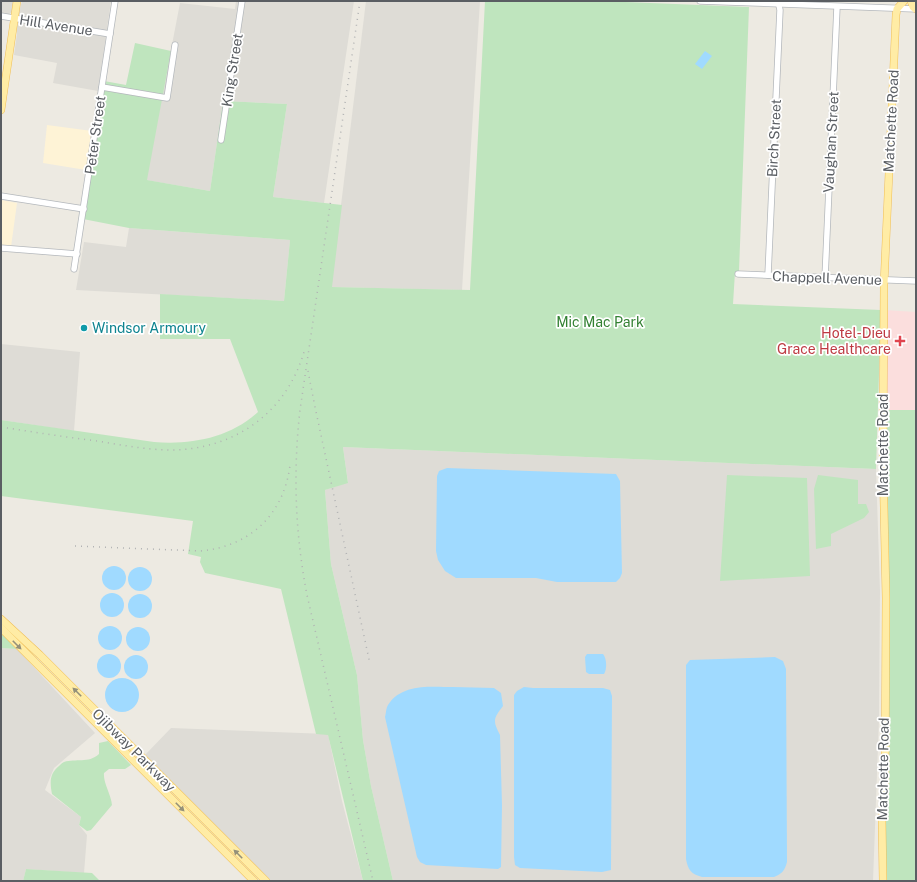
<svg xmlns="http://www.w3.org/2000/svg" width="917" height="882" viewBox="0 0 917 882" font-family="'Public Sans',sans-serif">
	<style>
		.commercial { fill: #fef3d6 }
		.industrial { fill: #dedcd6 }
		.medical { fill: #fbdedd }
		.green { fill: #bfe5be }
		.water { fill: #a0daff }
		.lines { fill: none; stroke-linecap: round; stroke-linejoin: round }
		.minor-casing { stroke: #b4b8bc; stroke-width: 7 }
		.major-casing { stroke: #f1bf57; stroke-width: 8 }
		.minor { stroke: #fff; stroke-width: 5.5 }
		.major { stroke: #ffeca5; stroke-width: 7 }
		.rail { stroke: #b1b2b3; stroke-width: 1.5; stroke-dasharray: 1 5; stroke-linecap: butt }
		.oneway { fill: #94907a }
		.culture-dot { fill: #0f9aa8; stroke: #fff; stroke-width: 1.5 }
		.health-dot { fill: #e0444e; stroke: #fff; stroke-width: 1.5 }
		.labels { text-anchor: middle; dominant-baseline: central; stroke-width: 3.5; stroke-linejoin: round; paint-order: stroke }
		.street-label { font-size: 14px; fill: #5a5e63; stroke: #fff }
		.park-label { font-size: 14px; fill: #338133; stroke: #fff }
		.culture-label { font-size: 14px; fill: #0d838f; stroke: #fff; text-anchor: start }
		.health-label { font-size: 14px; fill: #be3a42; stroke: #fff; text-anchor: end }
	</style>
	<rect width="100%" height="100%" fill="#edeae2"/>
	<g class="commercial">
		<path d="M47,125L92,131L86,170L43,163Z"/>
		<path d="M1,200L17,203L11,247L1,246Z"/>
	</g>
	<g class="industrial">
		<path d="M1,1H14L12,12L8,15L1,14Z"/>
		<path d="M22,1H111L98,91L53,83L57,63L14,55L17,34V25L19,15V12Z"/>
		<path d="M236,1H354L324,203L273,197L287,104L223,101L210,191L146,180L180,3L235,9Z"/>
		<path d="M366,1H480L462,290L331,287Z"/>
		<path d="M129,228L290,240L284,301L76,290L84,242L126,247Z"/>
		<path d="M1,344L80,352L74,431L1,420Z"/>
		<path d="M343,447L876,469L880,591L879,719L873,881H393L371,786L363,740L357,675L331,564L325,490L348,482Z"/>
		<path d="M1,648L17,649L95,733L54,768L45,790L81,817L79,825L87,835L84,873L26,869L23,881H3L1,880Z"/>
		<path d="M171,728L328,734L342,801L363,881H269L144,756Z"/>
	</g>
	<path class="medical" d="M884,310L916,312V410H883Z"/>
	<g class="green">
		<path d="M485,1H601L749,7L739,271L735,272L733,304L881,310L876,469L343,447L348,483L325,490L331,564L357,675L363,740L371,786L393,881H363L328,735L316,734L281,589L205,573L200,562L201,557L188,554L193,521L1,496V420L154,442C191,445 230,438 258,412L230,339H160V294L284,301L290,240L129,228L83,219L104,81L126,85L135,43L171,51L147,180L210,191L223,101L287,104L273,197L342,205L332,287L470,290Z"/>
		<path d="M883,410H916V881H886L884,839Z"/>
		<path d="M727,475L807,478L810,576L720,581Z"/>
		<path d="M818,475L858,480V504H866L869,512L864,518L831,534V546L816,549L814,489Z"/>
		<path d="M1,633L17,649L1,648Z"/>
		<path d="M108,741L131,765L125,769H109L104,773C103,783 111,794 112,805L91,830L87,831L79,825L81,817L52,794C50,783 49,774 59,766C59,766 63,762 64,762C76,758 88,764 99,754V743Z"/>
		<path d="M26,869L92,873L100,881H23Z"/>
	</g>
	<g class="water">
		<path d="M705,51L712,56L702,69L695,64Z"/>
		<path d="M447,468L616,474L620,481L622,573L620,578L616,582H557L536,578H456L445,571L438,560L436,551L437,476L439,471Z"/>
		<circle cx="114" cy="578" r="12"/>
		<circle cx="140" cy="579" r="12"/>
		<circle cx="112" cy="605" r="12"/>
		<circle cx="140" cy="606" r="12"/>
		<circle cx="110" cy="638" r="12"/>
		<circle cx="138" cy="639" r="12"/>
		<path d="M587,654H603C607,659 607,669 604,674H589L586,672L585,657Z"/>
		<circle cx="109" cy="666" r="12"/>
		<circle cx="136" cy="667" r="12"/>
		<path d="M775,657L783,661L786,669L787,862C785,870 782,874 774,877H702C691,874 688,870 686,859V665L690,660Z"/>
		<circle cx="122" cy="695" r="17"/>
		<path d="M453,687L494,688L501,693L503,706C494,718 492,720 500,735L502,805L501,867L498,869L426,865L420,862L417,857L385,717C386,714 386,708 388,705C402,683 431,687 453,687Z"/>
		<path d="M524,687L533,688H603L610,690L612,696L611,870L602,872L520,868L515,865L514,857V695L517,691Z"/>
	</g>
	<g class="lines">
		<g class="minor-casing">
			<g id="minor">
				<path d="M700,1L916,9"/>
				<path d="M1,16L110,34"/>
				<path d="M102,87L167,98L175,45"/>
				<path d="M221,140L242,1"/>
				<path d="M1,196L84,209"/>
				<path d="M1,248L77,254"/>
				<path d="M74,269L115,1"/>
				<path d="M738,274L916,281"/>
				<path d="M768,275L780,10L778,1"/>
				<path d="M825,278L837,7"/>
			</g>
		</g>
		<g class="major-casing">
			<g id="major">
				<path d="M911,1L913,7L916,9"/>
				<path d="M1,110L17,1"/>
				<path d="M1,619L40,655L266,881"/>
				<path d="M1,628L254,881"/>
				<path d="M883,881L882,820L885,791L886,598L883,462L884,285L896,15L897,9L904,1"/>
			</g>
		</g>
		<use href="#minor" class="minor"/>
		<use href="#major" class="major"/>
		<g class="rail">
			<path d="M360,1L300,410C293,472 295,533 307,595L373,881"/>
			<path d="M308,371L315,407L370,664"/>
			<path d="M1,427C33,432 65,437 97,441C122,445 147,450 172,450C235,449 286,413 304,352"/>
			<path d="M75,546L200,551C249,547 284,515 290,465"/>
		</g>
	</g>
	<defs><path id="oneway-solid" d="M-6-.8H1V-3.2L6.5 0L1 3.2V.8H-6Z"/></defs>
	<g class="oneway">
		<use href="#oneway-solid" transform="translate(17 645) rotate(45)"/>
		<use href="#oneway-solid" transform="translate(77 692) rotate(-135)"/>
		<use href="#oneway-solid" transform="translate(180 807) rotate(45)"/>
		<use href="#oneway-solid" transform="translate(238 854) rotate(-135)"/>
	</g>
	<circle class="culture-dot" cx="84" cy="328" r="4"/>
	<path class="health-dot" d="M898 335h4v4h4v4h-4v4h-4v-4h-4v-4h4z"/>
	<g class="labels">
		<g class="street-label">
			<text transform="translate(56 25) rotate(9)">Hill Avenue</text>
			<text transform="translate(232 70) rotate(-81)">King Street</text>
			<text transform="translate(891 121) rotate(-87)">Matchette Road</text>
			<text transform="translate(95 135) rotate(-82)">Peter Street</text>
			<text transform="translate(774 138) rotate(-87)">Birch Street</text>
			<text transform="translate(831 142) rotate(-87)">Vaughan Street</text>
			<text transform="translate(827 278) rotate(2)">Chappell Avenue</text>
			<text transform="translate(883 445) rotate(-90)">Matchette Road</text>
			<text transform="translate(134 750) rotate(45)">Ojibway Parkway</text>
			<text transform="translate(883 769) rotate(-89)">Matchette Road</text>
		</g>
		<g class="park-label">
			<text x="600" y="322">Mic Mac Park</text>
		</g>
		<g class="culture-label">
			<text x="92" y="328">Windsor Armoury</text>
		</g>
		<g class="health-label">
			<text x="891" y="333">Hotel-Dieu<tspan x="891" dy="16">Grace Healthcare</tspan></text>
		</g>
	</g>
	<rect width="917" height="882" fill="none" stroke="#5a5e63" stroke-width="4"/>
</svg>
